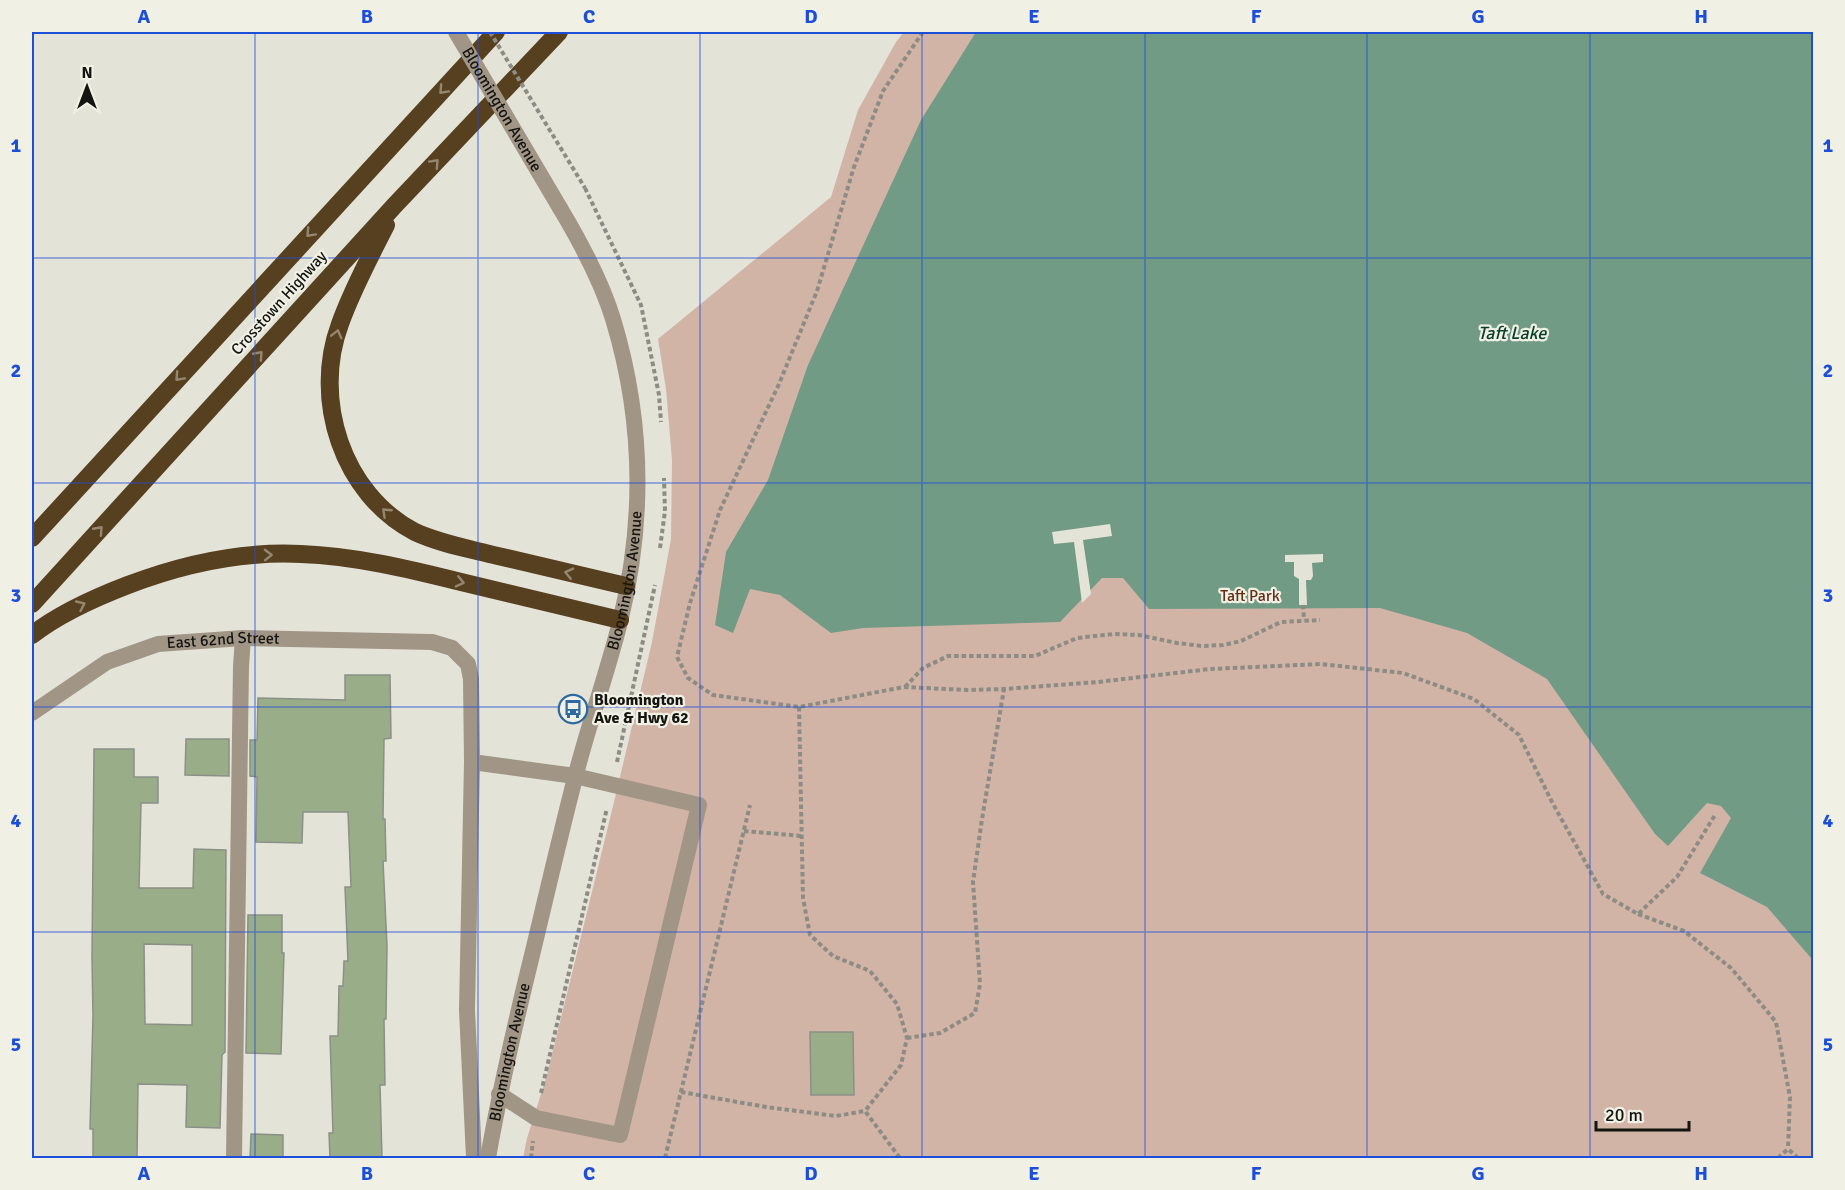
<svg xmlns="http://www.w3.org/2000/svg" width="1845" height="1190" viewBox="0 0 1845 1190" font-family="Signika,sans-serif">
	<style>
		.green { fill: #d2b4a7 }
		.water { fill: #719b84 }
		.pier { fill: #e4e3d8 }
		.building { fill: #99ad89; stroke: #8b9087; stroke-width: 1.5; fill-rule: evenodd }
		.lines { fill: none; stroke-linecap: round; stroke-linejoin: round }
		.path { stroke: #8d8c84; stroke-width: 4; stroke-dasharray: 4.5 3; stroke-linecap: butt }
		.service { stroke: #a19586; stroke-width: 16 }
		.minor { stroke: #a19586; stroke-width: 16 }
		.tertiary { stroke: #a19586; stroke-width: 16 }
		.motorway { stroke: #574020; stroke-width: 18 }
		.path-bridge { stroke: #8d8c84; stroke-width: 4; stroke-dasharray: 4.5 3; stroke-linecap: butt }
		.tertiary-bridge { stroke: #a19586; stroke-width: 16 }
		.oneway { stroke: #95866f }
		.grid { fill: none; stroke: #1d4ed8; stroke-width: 1.5; stroke-opacity: 0.55 }
		.labels { text-anchor: middle; dominant-baseline: central; stroke-width: 4.5; stroke-linejoin: round; paint-order: stroke }
		.street-label { font-size: 16px; fill: #141410; stroke: #f1f0e5 }
		.park-label { font-size: 16px; fill: #642d14; stroke: #f1f0e5 }
		.poi-label { font-size: 16px; font-weight: bold; fill: #141410; stroke: #f1f0e5; text-anchor: start }
		.water-label { font-size: 18px; font-style: italic; fill: #053f28; stroke: #f1f0e5 }
		.neatline { fill: none; stroke: #1d4ed8; stroke-width: 2 }
		.grid-label { font-size: 20px; text-anchor: middle; font-weight: bold; fill: #1d4ed8 }
	</style>
	<rect width="100%" height="100%" fill="#e4e3d8"/>
	<path class="green" d="M904,32H1813V1158H523L527,1138L547,1075L614,802L652,642L671,539L672,460L666,389L658,339L831,197L858,110L896,42Z"/>
	<path class="water" d="M976,32H1813V984L1811,958L1767,907L1700,873L1731,818L1721,806L1707,803L1668,846L1655,834L1547,679L1467,633L1380,608L1149,609L1123,578H1102L1060,622L863,628L831,633L780,595L750,589L733,633L715,625L726,552L768,480L808,365L921,120Z"/>
	<g class="pier">
		<path d="M1110,524L1112,536L1083,540L1091,594L1082,603L1074,542L1054,544L1052,532Z"/>
		<path d="M1323,554V562L1312,563L1313,576L1311,580H1306L1307,605H1299V579L1294,576V562H1285V555Z"/>
	</g>
	<g class="building">
		<path d="M345,675H390L391,738L384,739L383,819H385L386,861H383L387,946L386,1019H384L385,1085H380L382,1158H330L329,1133H333L330,1036H338L339,986H343L344,961H348L345,887H351L348,812H303L302,843L256,842L257,777L250,776V740H257L258,698L345,700Z"/>
		<path d="M186,739H229V776L185,775Z"/>
		<path d="M94,749H134V777H158V803H141L139,888H193L194,849L226,850L225,1052L222,1055L220,1128L186,1127L187,1085L138,1084L137,1158H93V1129H90L93,1016L92,958ZM144,944L192,945V1025L145,1024Z"/>
		<path d="M248,915H282V953H284L281,1054L246,1053Z"/>
		<path d="M810,1032H853L854,1095H811Z"/>
		<path d="M251,1134L283,1135V1158H250Z"/>
	</g>
	<g class="lines">
		<g class="path">
			<path d="M923,32L883,91L854,167L817,291L779,384L720,510L690,603L677,657L688,678L713,695L799,707L904,687L967,690L1004,689L1098,682L1210,669L1321,664L1403,673L1474,699L1519,735L1552,802L1603,894L1638,914L1677,877L1715,815"/>
			<path d="M585,188L641,305L659,395L661,422"/>
			<path d="M660,548L665,511L664,478"/>
			<path d="M1303,605L1304,620"/>
			<path d="M905,687L923,668L948,656H1035L1077,638L1114,634L1139,635L1177,643L1202,646L1223,645L1241,641L1281,622L1320,620"/>
			<path d="M799,707L803,898L810,935L833,956L870,971L897,1004L907,1038L901,1065L865,1111L900,1158"/>
			<path d="M617,762L655,585"/>
			<path d="M744,831L802,836"/>
			<path d="M1638,914L1684,931L1731,968L1776,1022L1790,1097L1788,1149"/>
			<path d="M907,1038L940,1033L975,1013L980,984L973,882L982,819L1004,689"/>
			<path d="M681,1092L766,1107L836,1116L865,1111"/>
			<path d="M541,1093L607,808"/>
			<path d="M531,1158L533,1141"/>
			<path d="M665,1158L750,805"/>
			<path d="M1778,1158L1788,1149L1798,1158"/>
		</g>
		<g class="service">
			<path d="M499,1094L536,1118L620,1135L699,805L575,776"/>
			<path d="M234,1158L241,666L243,638"/>
		</g>
		<g class="minor">
			<path id="s1" d="M32,713L107,662L158,644L243,638L432,642L452,648L468,664L471,679L472,762L467,1010L474,1158"/>
			<path d="M472,762L575,776"/>
		</g>
		<path class="tertiary" id="s2" d="M488,1158C500,1089 516,1020 533,951C547,893 560,836 575,778C588,726 607,674 620,622C645,521 643,418 613,319C601,280 581,243 560,208"/>
		<g class="motorway">
			<path d="M386,225C370,257 352,290 340,324C312,399 342,494 415,532C441,544 471,549 498,556C541,566 584,576 626,586"/>
			<path d="M32,538L496,32"/>
			<path d="M32,604L395,205L559,32"/>
			<path d="M32,635C60,613 94,598 128,585C183,564 241,551 301,554C355,556 409,569 461,582C514,595 567,607 620,620"/>
		</g>
		<path class="path-bridge" d="M490,32L585,188"/>
		<path class="tertiary-bridge" id="s3" d="M456,32L560,208"/>
	</g>
	<defs><path id="oneway-chevron" d="M-2-3.5L2.5 0L-2 3.5" fill="none" stroke-width="1.6" stroke-linecap="round" stroke-linejoin="round" transform="scale(1.5)"/></defs>
	<g class="oneway">
		<use href="#oneway-chevron" transform="translate(443 90) rotate(133)"/>
		<use href="#oneway-chevron" transform="translate(435 163) rotate(-47)"/>
		<use href="#oneway-chevron" transform="translate(310 233) rotate(133)"/>
		<use href="#oneway-chevron" transform="translate(337 334) rotate(-76)"/>
		<use href="#oneway-chevron" transform="translate(259 355) rotate(-48)"/>
		<use href="#oneway-chevron" transform="translate(179 377) rotate(133)"/>
		<use href="#oneway-chevron" transform="translate(386 512) rotate(-137)"/>
		<use href="#oneway-chevron" transform="translate(99 530) rotate(-48)"/>
		<use href="#oneway-chevron" transform="translate(268 555) rotate(-1)"/>
		<use href="#oneway-chevron" transform="translate(569 573) rotate(-167)"/>
		<use href="#oneway-chevron" transform="translate(460 582) rotate(13)"/>
		<use href="#oneway-chevron" transform="translate(81 605) rotate(-25)"/>
	</g>
	<path class="grid" d="M255,32V1158M478,32V1158M700,32V1158M922,32V1158M1145,32V1158M1367,32V1158M1590,32V1158M32,258H1814M32,483H1814M32,707H1814M32,932H1814"/>
	<defs>
		<g id="bus-ring" transform="scale(1.5)"><circle r="9.5" fill="#f1f0e5" stroke="#2c6aa1" stroke-width="1.5"/><path d="M-5-6H5V4H4V6H2V4H-2V6H-4V4H-5ZM-3.5-4V0h7V-4ZM-3.5 1.2v1.5H-2V1.2ZM2 1.2v1.5H3.5V1.2Z" fill="#2c6aa1"/></g>
	</defs>
	<g fill-rule="evenodd">
		<use href="#bus-ring" x="573" y="709"/>
	</g>
	<g class="labels">
		<g class="street-label">
			<text stroke="none"><textPath href="#s3" startOffset="90">Bloomington Avenue</textPath></text>
			<text transform="translate(279 303) rotate(-48)">Crosstown Highway</text>
			<text stroke="none"><textPath href="#s2" startOffset="594">Bloomington Avenue</textPath></text>
			<text stroke="none"><textPath href="#s1" startOffset="210">East 62nd Street</textPath></text>
			<text stroke="none"><textPath href="#s2" startOffset="108">Bloomington Avenue</textPath></text>
		</g>
		<g class="park-label">
			<text x="1250" y="596">Taft Park</text>
		</g>
		<g class="poi-label">
			<text x="594" y="700">Bloomington<tspan x="594" dy="18">Ave &amp; Hwy 62</tspan></text>
		</g>
		<g class="water-label">
			<text x="1512" y="333">Taft Lake</text>
		</g>
	</g>
	<rect width="1845" height="1190" fill="none" stroke="#f1f0e5" stroke-width="66"/>
	<g transform="translate(87 87)" stroke="#f1f0e5" stroke-width="4.5" paint-order="stroke">
	<path d="M0-4.5L10 22L0 15L-10 22Z" fill="#141410"/>
	<text y="-9" font-size="16" font-weight="bold" text-anchor="middle" fill="#141410">N</text>
	</g>
	<path d="M1596 1121v9h93v-9" fill="none" stroke="#141410" stroke-width="3"/>
	<text x="1605" y="1121" font-size="18" fill="#141410" stroke="#f1f0e5" stroke-width="4.5" paint-order="stroke">20 m</text>
	<rect x="33" y="33" width="1779" height="1124" class="neatline"/>
	<g class="grid-label">
		<text x="144" y="23">A</text>
		<text x="367" y="23">B</text>
		<text x="589" y="23">C</text>
		<text x="811" y="23">D</text>
		<text x="1034" y="23">E</text>
		<text x="1256" y="23">F</text>
		<text x="1478" y="23">G</text>
		<text x="1701" y="23">H</text>
		<text x="16" y="152">1</text>
		<text x="1828" y="152">1</text>
		<text x="16" y="377">2</text>
		<text x="1828" y="377">2</text>
		<text x="16" y="602">3</text>
		<text x="1828" y="602">3</text>
		<text x="16" y="827">4</text>
		<text x="1828" y="827">4</text>
		<text x="16" y="1051">5</text>
		<text x="1828" y="1051">5</text>
		<text x="144" y="1180">A</text>
		<text x="367" y="1180">B</text>
		<text x="589" y="1180">C</text>
		<text x="811" y="1180">D</text>
		<text x="1034" y="1180">E</text>
		<text x="1256" y="1180">F</text>
		<text x="1478" y="1180">G</text>
		<text x="1701" y="1180">H</text>
	</g>
</svg>
